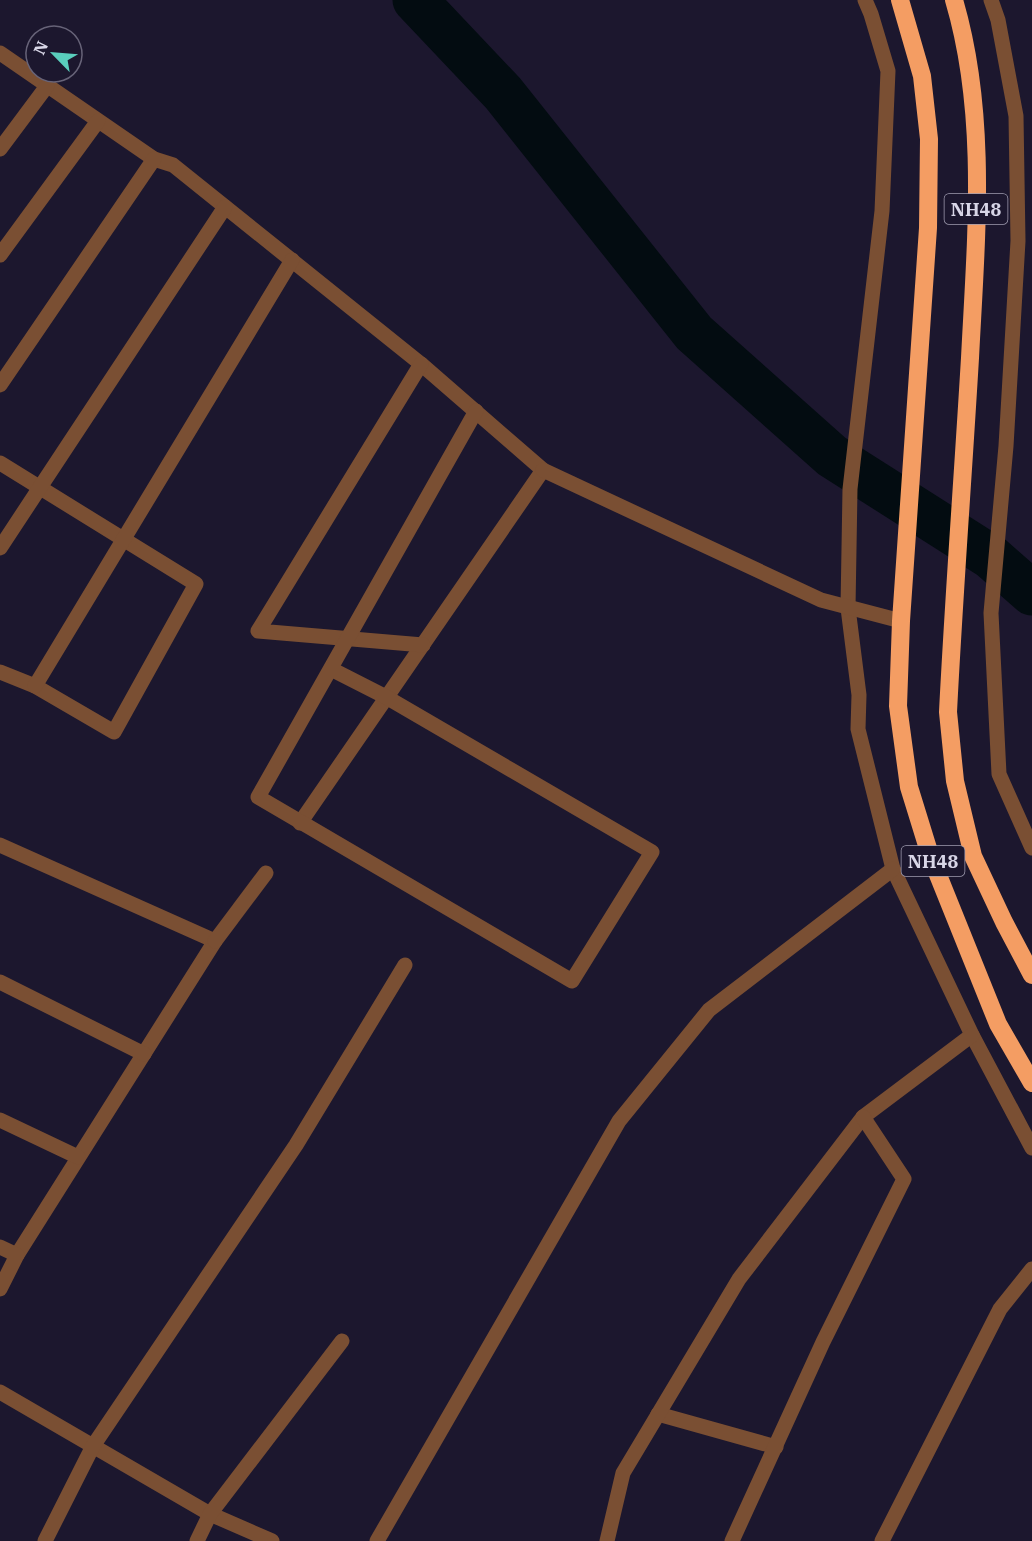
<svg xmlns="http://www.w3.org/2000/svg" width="1032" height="1541" viewBox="0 0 1032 1541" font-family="'IBM Plex Serif',serif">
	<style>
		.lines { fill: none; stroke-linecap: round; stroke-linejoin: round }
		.river { stroke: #030c11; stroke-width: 45 }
		.minor { stroke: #7a4f33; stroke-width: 15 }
		.highway { stroke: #f49d63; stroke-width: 18 }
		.labels { text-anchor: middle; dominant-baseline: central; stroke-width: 6; stroke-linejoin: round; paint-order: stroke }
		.shield { fill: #1c172e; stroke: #a09db0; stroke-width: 1.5 }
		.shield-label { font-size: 18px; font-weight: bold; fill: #d8d6e7 }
	</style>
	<rect width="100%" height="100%" fill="#1c172e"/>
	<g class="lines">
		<path class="river" d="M415,0L503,93L694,333L832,456L991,557L1032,593"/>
		<g class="minor">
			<path d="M865,0L871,14L888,71L882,211L850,489L848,608L859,695L858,729L893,869L972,1035L1032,1148"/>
			<path d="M991,0L998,20L1016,116L1018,241L1006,446L991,613L999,774L1032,848"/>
			<path d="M0,53L154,159L173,165L421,364L543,470L300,823"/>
			<path d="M0,149L47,86"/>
			<path d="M0,255L98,121"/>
			<path d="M421,364L258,631L423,645"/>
			<path d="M0,385L154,159"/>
			<path d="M0,463L196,584L114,732L35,686L0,672"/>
			<path d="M543,470L821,600L901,621"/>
			<path d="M0,548L225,207"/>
			<path d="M331,669L386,697L652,852L572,981L258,797L476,411"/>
			<path d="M35,686L292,260"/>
			<path d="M0,845L215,941L17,1255"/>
			<path d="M215,941L266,873"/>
			<path d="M0,982L144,1054"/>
			<path d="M0,1120L78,1157"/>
			<path d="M0,1247L17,1255L0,1289"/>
			<path d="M0,1392L210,1514L272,1541"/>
			<path d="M658,1414L776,1447"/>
			<path d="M45,1541L93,1446L296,1145L405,965"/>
			<path d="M197,1541L210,1514L342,1341"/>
			<path d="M377,1541L619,1121L709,1010L893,869"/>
			<path d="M607,1541L623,1473L739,1279L863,1117L972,1035"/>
			<path d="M732,1541L823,1342L904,1179L863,1117"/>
			<path d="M882,1541L1000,1309L1032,1269"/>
		</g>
		<g class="highway">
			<path d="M900,0L922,76L929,139L928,228L901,621L898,706L909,787L930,855L998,1024L1032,1083"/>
			<path d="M954,0C988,115 976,239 970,358C963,476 954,594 948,712L955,781L973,856L1004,922L1032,975"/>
		</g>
	</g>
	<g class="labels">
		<g class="shield">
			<rect x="944.5" y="194" width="63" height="30" rx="4.5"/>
			<rect x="901.5" y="846" width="63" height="30" rx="4.5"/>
		</g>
		<g class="shield-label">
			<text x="976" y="209">NH48</text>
			<text x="933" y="861">NH48</text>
		</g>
	</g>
	<g transform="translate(54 54) rotate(295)"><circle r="28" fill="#1c172e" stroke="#676378" stroke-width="1.5"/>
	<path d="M0-4.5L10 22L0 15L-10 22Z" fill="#5acebd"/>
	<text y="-9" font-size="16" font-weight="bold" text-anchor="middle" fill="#d8d6e7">N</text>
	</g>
</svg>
